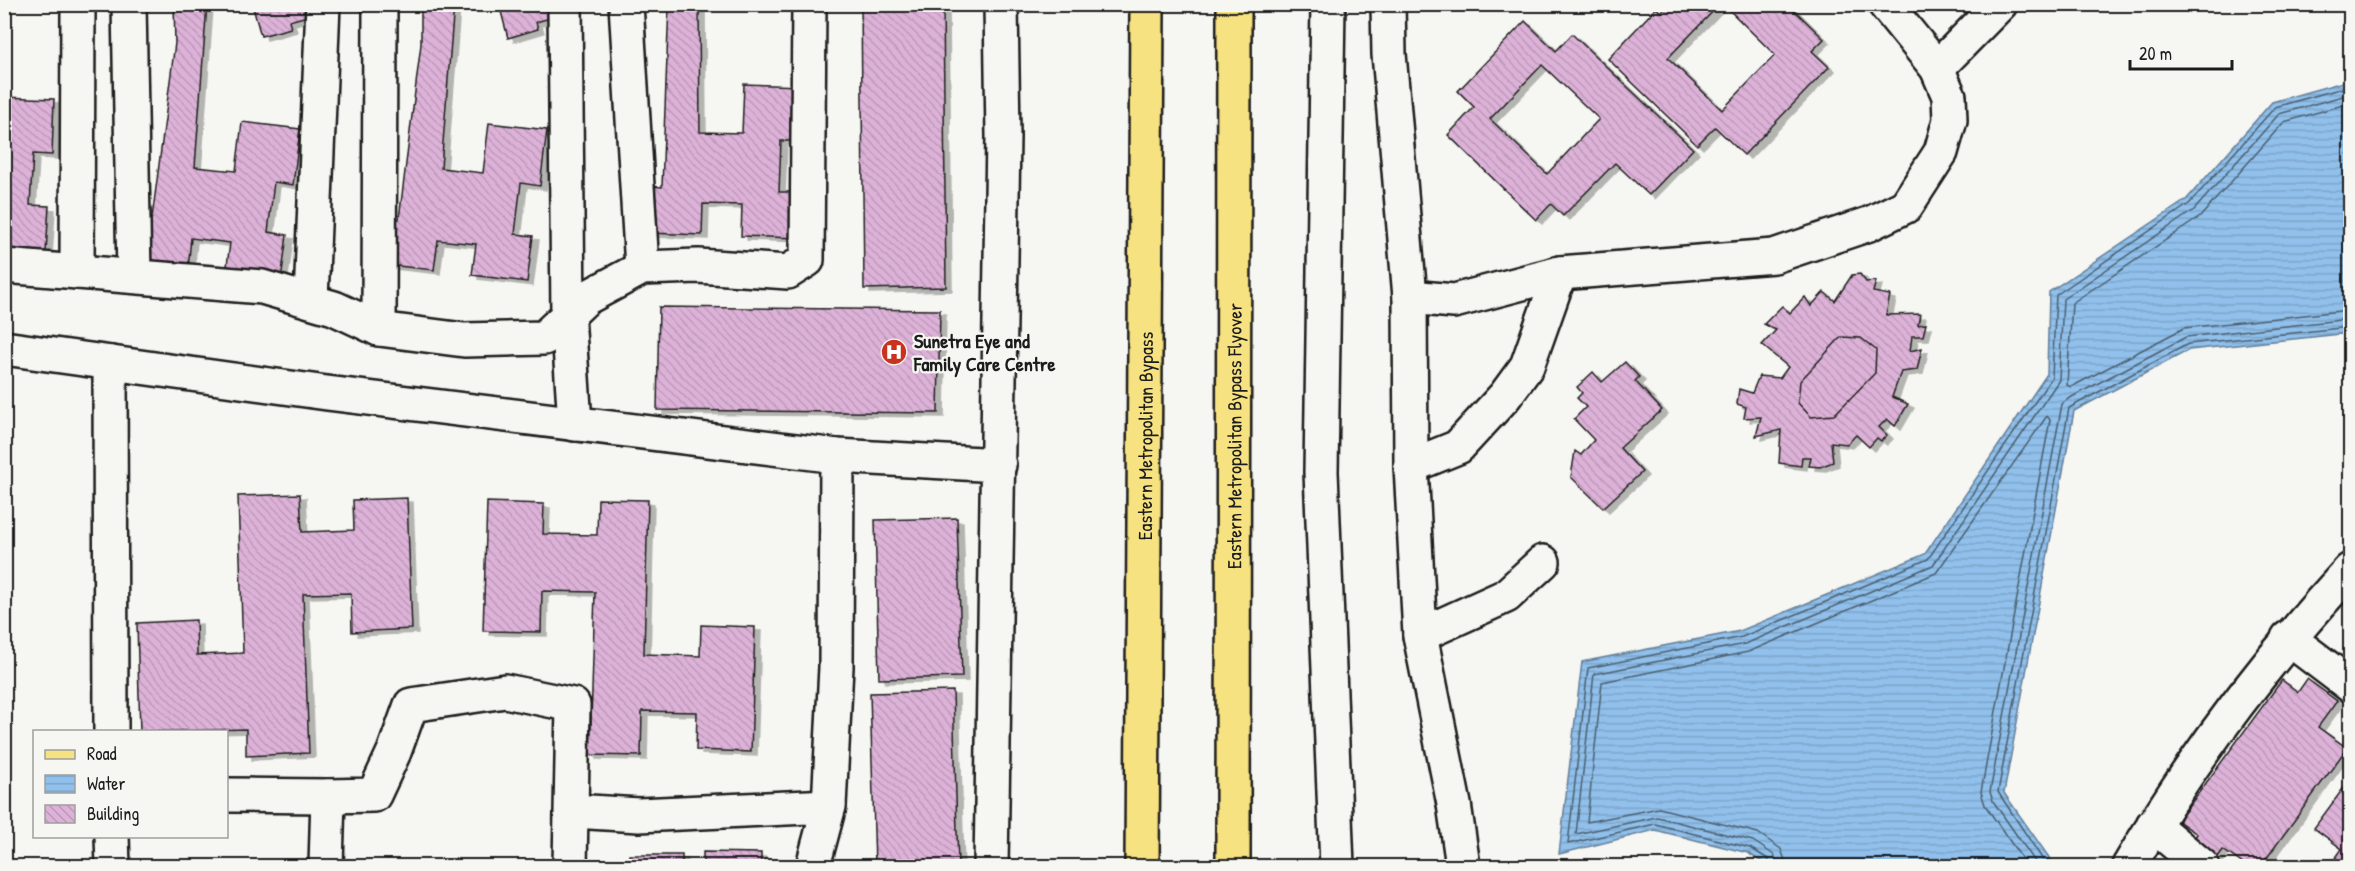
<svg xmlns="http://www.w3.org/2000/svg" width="2355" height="871" viewBox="0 0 2355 871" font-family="'Patrick Hand',sans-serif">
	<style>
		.water { fill: url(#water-rules); stroke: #627e98; stroke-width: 1.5 }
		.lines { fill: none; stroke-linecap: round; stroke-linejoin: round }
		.shore { stroke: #4a5e6f; stroke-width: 1.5 }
		.building { fill: url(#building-back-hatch); stroke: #1c1c1c; stroke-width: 1.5; fill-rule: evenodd; filter: url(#shadow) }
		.minor-casing { stroke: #1c1c1c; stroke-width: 38 }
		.major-casing { stroke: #1c1c1c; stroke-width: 38 }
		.minor { stroke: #f6f6f2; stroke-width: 33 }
		.major { stroke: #f7e281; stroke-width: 33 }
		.labels { text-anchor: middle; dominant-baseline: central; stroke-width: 4.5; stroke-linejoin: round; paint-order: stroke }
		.poi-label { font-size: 20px; font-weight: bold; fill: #1c1c1c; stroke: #f6f6f2; text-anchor: start }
		.street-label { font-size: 20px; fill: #1c1c1c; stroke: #f6f6f2 }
	</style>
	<defs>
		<pattern id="water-rules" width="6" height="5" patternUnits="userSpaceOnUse" patternTransform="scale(1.5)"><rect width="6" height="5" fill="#90c0eb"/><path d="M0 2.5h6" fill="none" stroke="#7ca4c9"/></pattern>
		<pattern id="building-back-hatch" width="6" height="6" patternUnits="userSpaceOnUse" patternTransform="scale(1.5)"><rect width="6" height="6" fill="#ddb2d8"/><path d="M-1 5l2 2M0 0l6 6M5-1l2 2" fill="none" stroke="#bd98b9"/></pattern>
		<filter id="shadow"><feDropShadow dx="6" dy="4" stdDeviation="0" flood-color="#0004"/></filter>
	</defs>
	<rect width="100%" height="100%" fill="#f6f6f2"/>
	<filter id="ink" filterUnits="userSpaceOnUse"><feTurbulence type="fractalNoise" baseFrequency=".0167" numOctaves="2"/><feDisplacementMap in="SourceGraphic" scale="12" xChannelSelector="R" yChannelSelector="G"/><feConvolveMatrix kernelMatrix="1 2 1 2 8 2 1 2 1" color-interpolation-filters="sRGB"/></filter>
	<g filter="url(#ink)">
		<path class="water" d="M2350,80V333L2189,350L2074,411L2004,793L2055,866H1768L1748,853L1655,830L1559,854L1582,662L1740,631L1925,554L2047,374L2049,292L2186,200L2272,102Z"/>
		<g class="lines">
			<g class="shore">
				<path d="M2350,103L2284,122L2200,217L2072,303L2067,385L2071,387L2184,328L2350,310"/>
				<path d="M1770,866L1768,859L1750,848L1655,824L1568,844L1588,668L1742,637L1928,559L2052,377L2056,295L2189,204L2275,107L2350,86"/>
				<path d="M1778,866L1774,855L1753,841L1657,817L1576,834L1594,674L1745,644L1933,565L2059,380L2063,299L2194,210L2279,114L2350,94"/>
				<path d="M1787,866L1781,849L1758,833L1659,808L1587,822L1602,682L1748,652L1936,573L2047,416L2050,420L1981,792L1985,805L2027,866"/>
				<path d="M2038,866L1993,801L1990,792L2062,404L2068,399L2186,337L2350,319"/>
				<path d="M2047,866L1998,792L2069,408L2188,344L2350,327"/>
			</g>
		</g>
		<g class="building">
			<path d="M174,4H207L195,167L236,171L242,122L300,129L293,185L274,182L268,232L287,235L281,280L226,273L230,243L191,238L188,269L134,262L140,216L152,218L175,43Z"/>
			<path d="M252,4H312L315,14L289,21L291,28L261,36Z"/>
			<path d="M421,4H454L441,168L483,173L489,123L547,130L540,186L521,183L515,234L533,236L527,282L472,275L476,244L438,240L434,270L380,264L386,218L399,219L421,44Z"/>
			<path d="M499,4H559L561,15L536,22L538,29L508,38Z"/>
			<path d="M669,4H699L700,132L742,133L744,84L802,86L800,141H781L779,192H798L796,238L741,236L742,205L703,204L702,235L648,233L650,186L662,187Z"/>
			<path d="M861,4H943L946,287L864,289Z"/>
			<path d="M1669,4H1720L1668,58L1722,110L1775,55L1723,4H1788L1824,39L1812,51L1829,67L1744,155L1715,127L1697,145L1608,59L1656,8L1661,12Z"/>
			<path d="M1525,21L1556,51L1572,34L1693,149L1649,195L1615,163L1563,216L1551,204L1536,220L1448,135L1474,107L1458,91ZM1542,65L1599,119L1547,174L1490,119Z"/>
			<path d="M4,97L54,99L52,155L33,154L30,205L49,206L46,252L4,250Z"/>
			<path d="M1860,274L1866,282L1876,281L1873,292L1890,295L1886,315L1920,314L1918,325L1926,324L1923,336H1912L1910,351L1922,348L1917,370L1901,372L1892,397L1908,404L1895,426L1887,419L1879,427L1887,435L1881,441L1877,438L1869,447L1856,435L1847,444L1831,442L1833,462L1820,467L1809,466L1811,457H1802L1801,466L1779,463L1781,430L1756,436L1761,417L1744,418L1746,407L1737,404L1739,389L1752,393L1759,376L1780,378L1788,367L1762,345L1776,330L1764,324L1782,306L1790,313L1805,297L1811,306L1824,292L1835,301L1852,275Z"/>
			<path d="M659,307L940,310L938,413L657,410Z"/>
			<path d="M1841,337L1861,338L1876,350L1875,373L1834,415L1811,417L1798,403L1800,381Z"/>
			<path d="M1625,362L1639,377L1635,381L1662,410L1620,448L1642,472L1603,508L1571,477L1575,451L1581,455L1594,440L1574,419L1586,407L1577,398L1582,393L1577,387L1593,372L1602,382Z"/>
			<path d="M300,494L302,532L354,530L353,500L407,498L412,629L352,632L351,593L303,594L309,753L246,756V729L140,732L137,623L196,620L197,655L243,653L238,496Z"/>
			<path d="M598,499L648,500L644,654L700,656L701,625L755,627L751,752L696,750L697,712L642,711L641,756L590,755L595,592L542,591L541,632L483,631L487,502L544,504L543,534L597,535Z"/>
			<path d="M957,518L962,677L879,679L875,520Z"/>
			<path d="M2307,679L2337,701L2318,727L2347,748L2261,866H2246L2223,850L2215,861L2191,843L2197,834L2178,821L2282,680L2298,692Z"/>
			<path d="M953,691L958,866H875L870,693Z"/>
			<path d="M2345,786L2350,790V866H2337L2332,863L2342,849L2314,828Z"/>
			<path d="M703,852L761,853V866H703Z"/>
			<path d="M629,855H682V866H628Z"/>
		</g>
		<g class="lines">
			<g class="minor-casing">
				<g id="minor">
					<path d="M129,4L134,276"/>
					<path d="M565,4L568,315L575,424"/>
					<path d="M626,4L642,268"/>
					<path d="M1328,4L1321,472L1337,866"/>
					<path d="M1388,4L1389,54L1410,297L1454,301L1560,273L1774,256L1869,224L1906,206L1941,152L1950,120L1949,96L1937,68L1885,4"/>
					<path d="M1937,68L2000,4"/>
					<path d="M4,266L262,287L334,308L379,329L464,340L544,338L586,298L642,268L698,266L788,272L807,260L809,4"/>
					<path d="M77,272L78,4"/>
					<path d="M1410,297L1411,466"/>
					<path d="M311,300L323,4"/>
					<path d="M379,329L380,4"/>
					<path d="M4,348L327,393L837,456L999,465"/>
					<path d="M110,363L111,732"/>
					<path d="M1420,635L1506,596L1543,562"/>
					<path d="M2288,638L2350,685"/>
					<path d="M226,795L328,796"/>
					<path d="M829,806L836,667L837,456"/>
					<path d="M573,811L639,815L829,806L813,866"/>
					<path d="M2153,825L2202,866"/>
					<path d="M112,836L113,866"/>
					<path d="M326,866L328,796L374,795L394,752L411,705L505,691L573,705L570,866"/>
					<path d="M991,866L1003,137L1001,4"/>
					<path d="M1463,866L1454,804L1420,635L1411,466L1458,447L1505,396L1527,366L1560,273"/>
					<path d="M2129,866C2191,760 2267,660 2350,570"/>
				</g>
			</g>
			<g class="major-casing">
				<g id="major">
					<path id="s1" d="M1142,866L1147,4"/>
					<path id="s2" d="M1233,866L1234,4"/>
				</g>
			</g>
			<use href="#minor" class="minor"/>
			<use href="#major" class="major"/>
		</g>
	</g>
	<defs>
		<g id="hospital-disc" transform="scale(1.35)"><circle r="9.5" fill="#c8321e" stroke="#f6f6f2"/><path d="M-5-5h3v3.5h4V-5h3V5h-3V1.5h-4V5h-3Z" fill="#fff"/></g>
	</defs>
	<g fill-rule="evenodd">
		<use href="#hospital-disc" x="894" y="352"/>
	</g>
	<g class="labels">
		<g class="poi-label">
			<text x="914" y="340">Sunetra Eye and<tspan x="914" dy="23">Family Care Centre</tspan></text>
		</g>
		<g class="street-label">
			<text stroke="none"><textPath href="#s1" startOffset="430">Eastern Metropolitan Bypass</textPath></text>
			<text stroke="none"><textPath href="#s2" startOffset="430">Eastern Metropolitan Bypass Flyover</textPath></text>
		</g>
	</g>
	<rect width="2355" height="871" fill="none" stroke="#f6f6f2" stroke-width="24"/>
	<rect x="12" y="12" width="2331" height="847" fill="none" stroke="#1c1c1c" stroke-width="2" filter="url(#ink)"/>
	<rect x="33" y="730" width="195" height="108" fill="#f6f6f2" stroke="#9f9f9c" stroke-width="1.5"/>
	<rect x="45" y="750" width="30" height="9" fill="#f7e281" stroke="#9f9f9c" stroke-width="1.5"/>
	<text x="87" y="760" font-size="18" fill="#1c1c1c">Road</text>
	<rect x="45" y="775" width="30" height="18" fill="url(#water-rules)" stroke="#9f9f9c" stroke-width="1.5"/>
	<text x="87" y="790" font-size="18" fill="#1c1c1c">Water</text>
	<rect x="45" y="805" width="30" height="18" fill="url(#building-back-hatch)" stroke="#9f9f9c" stroke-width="1.5"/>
	<text x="87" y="820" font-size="18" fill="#1c1c1c">Building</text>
	<path d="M2130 60v9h102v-9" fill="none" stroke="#1c1c1c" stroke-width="3"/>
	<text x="2139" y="60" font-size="18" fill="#1c1c1c" stroke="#f6f6f2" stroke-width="4.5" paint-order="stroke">20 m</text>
</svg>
